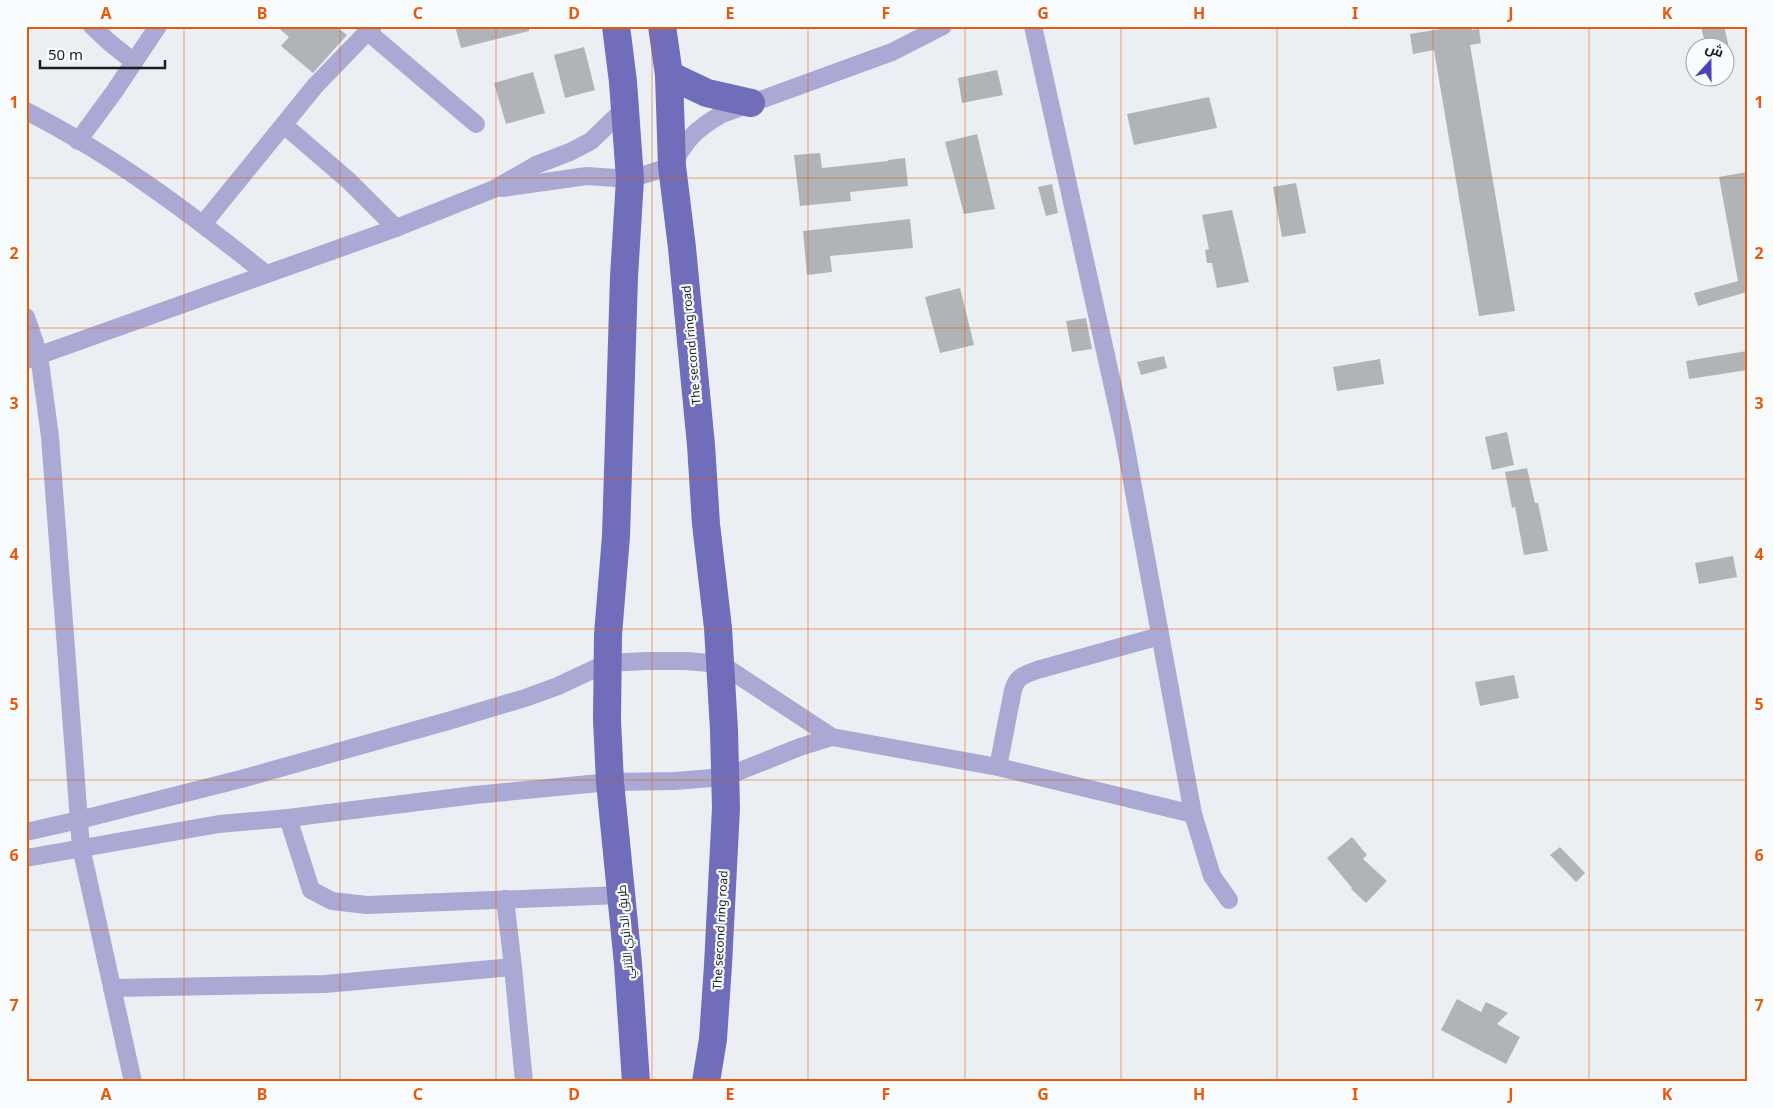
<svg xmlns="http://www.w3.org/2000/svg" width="1773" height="1108" viewBox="0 0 1773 1108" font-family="'Noto Sans',Cairo,sans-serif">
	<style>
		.building { fill: #b0b4b8 }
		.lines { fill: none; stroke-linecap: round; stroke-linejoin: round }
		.minor { stroke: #a9a9d4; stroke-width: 18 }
		.primary { stroke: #706dba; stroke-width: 28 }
		.grid { fill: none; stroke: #e8590c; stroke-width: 1; stroke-opacity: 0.55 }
		.labels { text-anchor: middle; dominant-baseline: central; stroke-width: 4.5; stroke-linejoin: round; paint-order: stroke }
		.street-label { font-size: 12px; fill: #1a1c1d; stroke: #f9fcfe }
		.neatline { fill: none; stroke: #e8590c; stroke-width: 2 }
		.grid-label { font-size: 16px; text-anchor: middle; font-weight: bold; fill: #e8590c }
	</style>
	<rect width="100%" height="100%" fill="#ebeff3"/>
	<g class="building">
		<path d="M276,26H335L347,35L313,73L281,46L289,37Z"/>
		<path d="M455,26H529V31L461,48Z"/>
		<path d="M1459,26H1472V30L1479,29L1481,43L1470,45L1515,311L1479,316L1434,50L1413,54L1410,34Z"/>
		<path d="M1701,26H1724L1729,48H1706Z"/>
		<path d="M584,47L595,90L565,98L554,55Z"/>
		<path d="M997,70L1003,95L962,103L958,78Z"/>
		<path d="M533,72L545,113L506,124L494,83Z"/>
		<path d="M1209,97L1217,128L1134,145L1127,114Z"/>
		<path d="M977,134L995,209L964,214L945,142Z"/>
		<path d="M820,153L822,168L888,161V160L905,158L908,186L850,192L851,201L800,206L794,155Z"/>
		<path d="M1747,172V292L1698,306L1694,293L1738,281L1719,177Z"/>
		<path d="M1296,183L1306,233L1282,237L1273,187Z"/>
		<path d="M1052,184L1058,213L1046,216L1038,187Z"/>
		<path d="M1232,210L1249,282L1217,288L1212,263H1207L1205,250L1209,249L1202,215Z"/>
		<path d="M910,219L913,248L830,256L832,272L807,275L803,231Z"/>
		<path d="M960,288L974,345L940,353L925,297Z"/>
		<path d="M1086,318L1092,349L1072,352L1066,321Z"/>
		<path d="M1747,351V370L1689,379L1686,361Z"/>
		<path d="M1164,356L1167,368L1141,375L1137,362Z"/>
		<path d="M1380,359L1384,384L1337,391L1333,367Z"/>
		<path d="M1507,432L1514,465L1492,470L1485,437Z"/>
		<path d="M1527,468L1535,503H1538L1548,551L1524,555L1515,507L1512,508L1505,472Z"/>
		<path d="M1733,556L1737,577L1699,584L1695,563Z"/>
		<path d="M1514,675L1519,698L1480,706L1475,682Z"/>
		<path d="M1352,837L1367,855L1363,859L1387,881L1366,903L1351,889L1352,888L1327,858Z"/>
		<path d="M1560,847L1585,873L1576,882L1550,855Z"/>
		<path d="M1457,999L1481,1012L1486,1002L1508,1013L1497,1024L1520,1037L1506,1064L1441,1030Z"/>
	</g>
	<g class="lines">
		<g class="minor">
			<path d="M92,26L109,42L134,62"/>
			<path d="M1033,26L1123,432L1193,814L1212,876L1229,900"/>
			<path d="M368,32L476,124"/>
			<path d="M26,111C113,155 191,214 266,274"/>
			<path d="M284,125L349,181L396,228"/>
			<path d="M78,141L114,92L158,26"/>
			<path d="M502,188L587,176L630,179L672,166C686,139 696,129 722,114L892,52L943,26"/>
			<path d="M203,224L315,86L373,26"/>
			<path d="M26,317L39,355L50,437L81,847L133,1082"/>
			<path d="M26,360L396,228L494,189L536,165L570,152L591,141L623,110"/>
			<path d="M998,767L1013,690C1017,676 1025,675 1037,670L1160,636"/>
			<path d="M288,818L311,890L332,901L367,905L621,895"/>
			<path d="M26,832L79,820L241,779L448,721L525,698L558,686L607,663L646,661H686L721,664L832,737L998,767L1193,814"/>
			<path d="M26,858L219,824L288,818L475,795L610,782L675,781L725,777L800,747L832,737"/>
			<path d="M505,899L513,967L524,1082"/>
			<path d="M112,988L325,984L513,967"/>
		</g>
		<g class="primary">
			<path d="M616,26L623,82L630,179L624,277L616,536L608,635L607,720L610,782L628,964L636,1082"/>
			<path d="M662,26L669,75L672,166L682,248L701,445L706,524L718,628L724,730L726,808L718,965L713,1039L706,1082"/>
			<path d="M669,75L707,93L751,103"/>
		</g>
	</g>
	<path class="grid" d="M184,26V1082M340,26V1082M496,26V1082M652,26V1082M808,26V1082M965,26V1082M1121,26V1082M1277,26V1082M1433,26V1082M1589,26V1082M26,178H1747M26,328H1747M26,479H1747M26,629H1747M26,780H1747M26,930H1747"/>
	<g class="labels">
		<g class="street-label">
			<text transform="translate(691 345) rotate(-95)">The second ring road</text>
			<text transform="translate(720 930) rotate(-87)">The second ring road</text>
			<text transform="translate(625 932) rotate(-95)">طريق الدائري الثاني</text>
		</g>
	</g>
	<rect width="1773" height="1108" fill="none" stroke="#f9fcfe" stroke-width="55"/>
	<g transform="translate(1710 62) rotate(21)"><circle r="24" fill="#f9fcfe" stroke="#a0a2a4"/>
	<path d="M0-4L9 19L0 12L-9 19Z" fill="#4b43b9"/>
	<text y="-8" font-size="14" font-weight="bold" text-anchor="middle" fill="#1a1c1d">ش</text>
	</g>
	<path d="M40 60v8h125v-8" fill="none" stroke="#1a1c1d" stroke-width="2.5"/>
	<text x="48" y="60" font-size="15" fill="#1a1c1d" stroke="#f9fcfe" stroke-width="4" paint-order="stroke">50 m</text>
	<rect x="28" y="28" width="1718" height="1052" class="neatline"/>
	<g class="grid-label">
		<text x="106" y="19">A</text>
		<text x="262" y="19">B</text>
		<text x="418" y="19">C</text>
		<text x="574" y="19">D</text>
		<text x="730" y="19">E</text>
		<text x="886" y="19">F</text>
		<text x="1043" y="19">G</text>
		<text x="1199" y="19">H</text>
		<text x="1355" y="19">I</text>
		<text x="1511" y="19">J</text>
		<text x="1667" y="19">K</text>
		<text x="14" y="108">1</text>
		<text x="1759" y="108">1</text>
		<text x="14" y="259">2</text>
		<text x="1759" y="259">2</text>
		<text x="14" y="409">3</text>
		<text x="1759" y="409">3</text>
		<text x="14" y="560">4</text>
		<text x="1759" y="560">4</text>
		<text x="14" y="710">5</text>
		<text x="1759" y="710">5</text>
		<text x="14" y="861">6</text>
		<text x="1759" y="861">6</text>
		<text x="14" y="1011">7</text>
		<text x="1759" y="1011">7</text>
		<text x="106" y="1100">A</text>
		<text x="262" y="1100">B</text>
		<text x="418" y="1100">C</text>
		<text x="574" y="1100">D</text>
		<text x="730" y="1100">E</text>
		<text x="886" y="1100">F</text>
		<text x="1043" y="1100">G</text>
		<text x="1199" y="1100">H</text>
		<text x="1355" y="1100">I</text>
		<text x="1511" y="1100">J</text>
		<text x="1667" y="1100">K</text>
	</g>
</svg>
